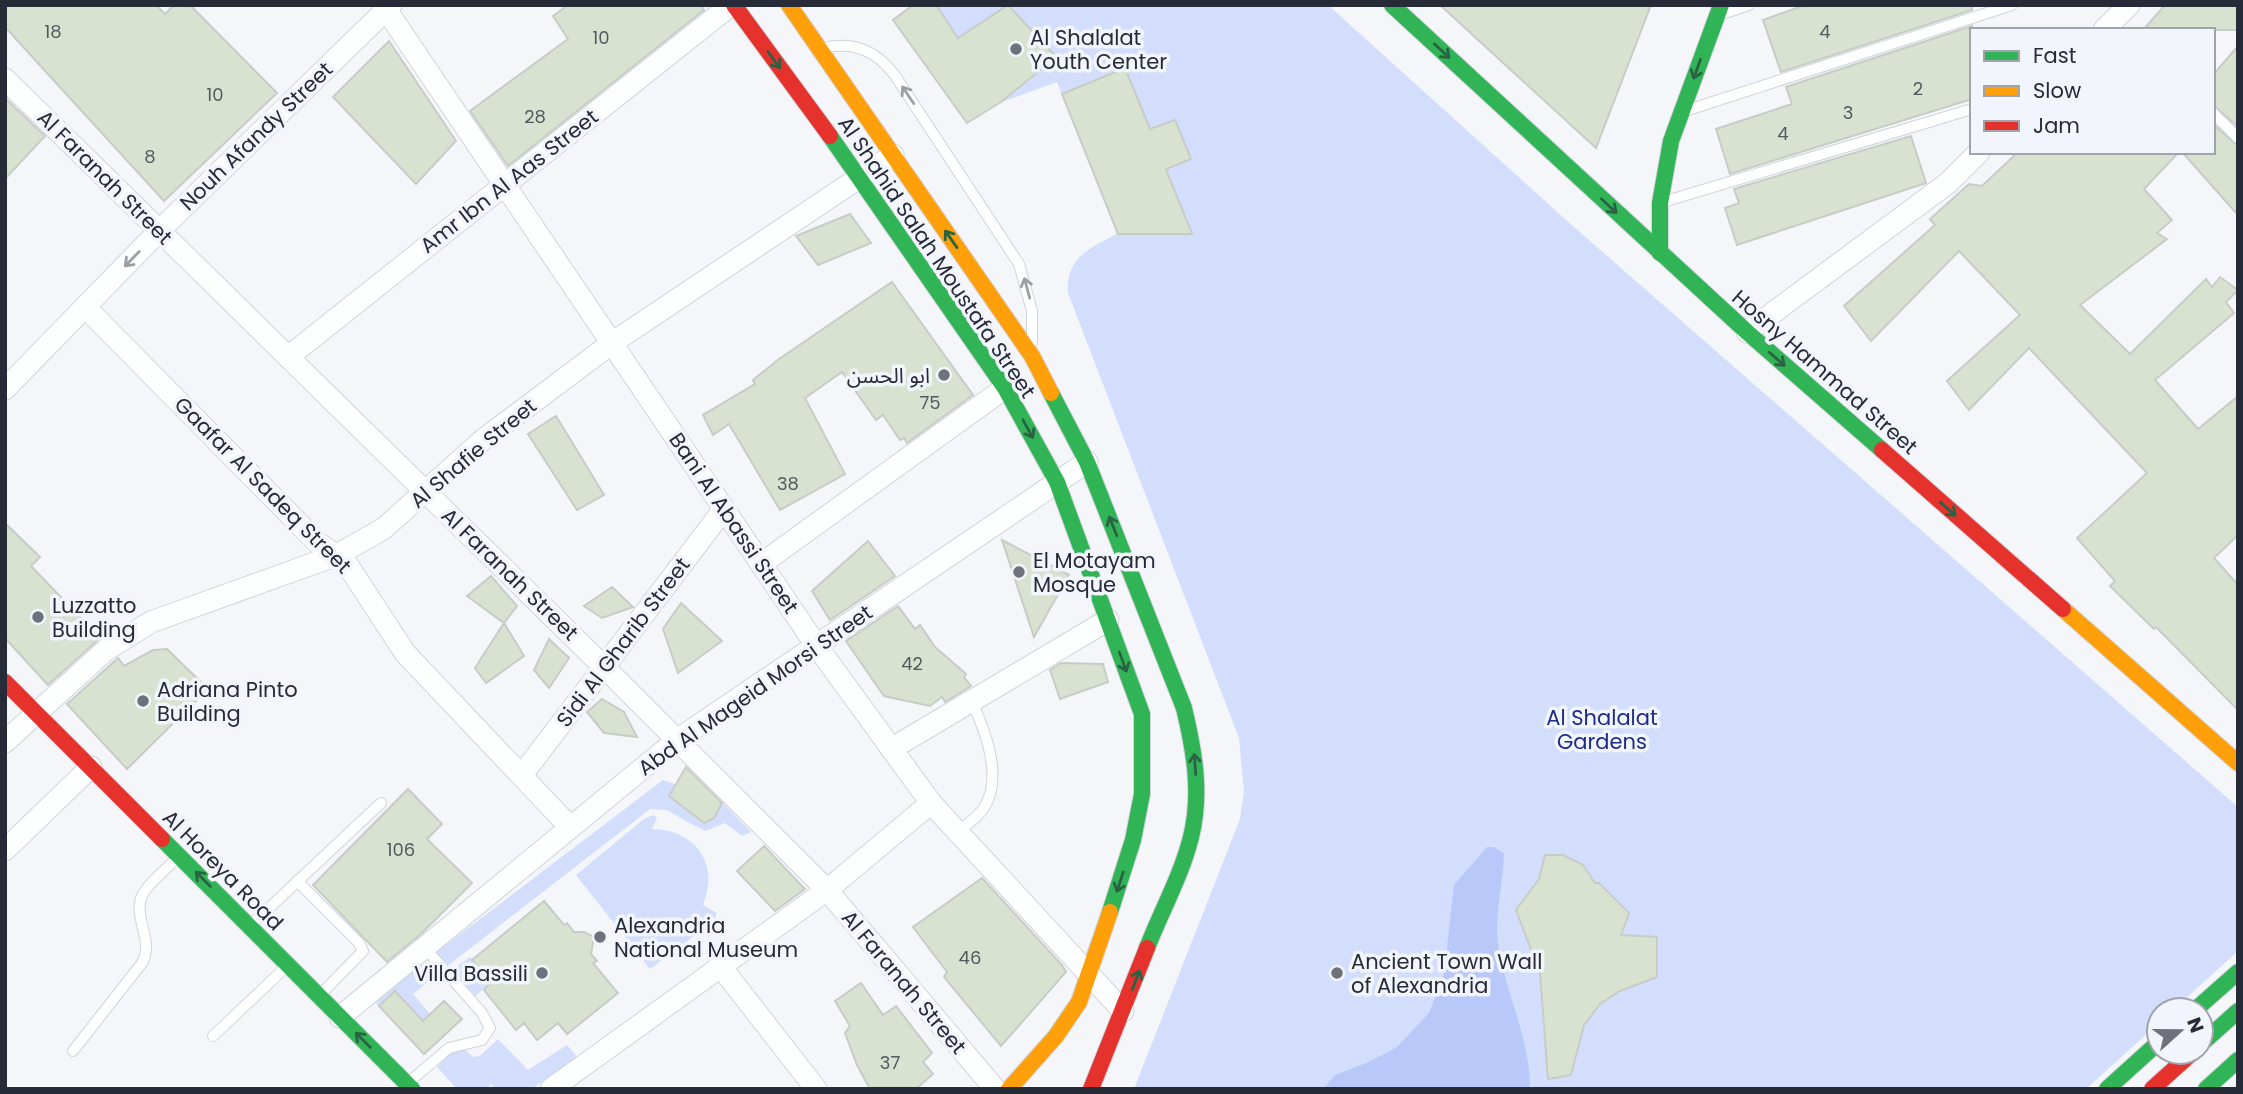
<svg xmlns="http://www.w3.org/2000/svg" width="2243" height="1094" viewBox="0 0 2243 1094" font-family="Poppins,'Noto Sans Arabic',sans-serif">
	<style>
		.green { fill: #d2defb }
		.water { fill: #b8c8f9 }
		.building { fill: #d9e2d1; stroke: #c8ccc7; stroke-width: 2 }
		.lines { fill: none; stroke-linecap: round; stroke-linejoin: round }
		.lane-casing { stroke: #d0d4dc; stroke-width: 12 }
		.street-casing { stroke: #d0d4dc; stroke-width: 23 }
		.fast-casing { stroke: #d0d4dc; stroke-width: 18 }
		.slow-casing { stroke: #d0d4dc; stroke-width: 18 }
		.jam-casing { stroke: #d0d4dc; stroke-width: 18 }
		.lane { stroke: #fdfefe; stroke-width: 10 }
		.street { stroke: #fdfefe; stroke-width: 21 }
		.fast { stroke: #30b455; stroke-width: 16 }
		.slow { stroke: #ff9f0a; stroke-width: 16 }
		.jam { stroke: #e5322d; stroke-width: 16 }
		.oneway { stroke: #2a6243 }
		.oneway2 { stroke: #9c9fa4 }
		.poi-dot { fill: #6e727b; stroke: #f2f5fb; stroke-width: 2.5 }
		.labels { text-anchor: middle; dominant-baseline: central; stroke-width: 7; stroke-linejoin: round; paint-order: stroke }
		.number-label { font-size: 18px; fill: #53595e }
		.poi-label { font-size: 21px; fill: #262b37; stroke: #f2f5fb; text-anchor: start }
		.street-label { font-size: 21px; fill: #262b37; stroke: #f2f5fb }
		.park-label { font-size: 21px; fill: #1d2b89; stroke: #f2f5fb }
	</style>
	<rect width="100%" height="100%" fill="#f4f6f9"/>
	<g class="green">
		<path d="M936,5H1328L1574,227L2238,807V951L2173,1010H2159V1023L2086,1089H1134L1240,819L1244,792L1239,738L1068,293C1065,258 1090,248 1117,234L1057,82L1002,102Z"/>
		<path d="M663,780L675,784L669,796L703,824L714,818L712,810L718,811L722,802L751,832L742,836L725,823L705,831L666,810L650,809L446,967L434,954Z"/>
		<path d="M653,815L657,818L652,829C696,830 720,864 703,905L717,913L714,921L650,969L576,875L644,819Z"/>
		<path d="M470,957L491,983L475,996L453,969Z"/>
		<path d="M421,964L433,978L413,994L430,1014L417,1026L399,1008L406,1002L395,991L379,1006L373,1000Z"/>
		<path d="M498,1039L528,1070L567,1045L578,1058L531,1089H496L491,1084L487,1089H457L437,1067L456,1047H462L473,1057L480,1056Z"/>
	</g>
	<path class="water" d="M1487,847H1494L1504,854C1503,887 1493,918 1499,951C1508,998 1530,1040 1530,1089H1323L1335,1075L1369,1062L1397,1047L1429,1013L1444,974L1454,885Z"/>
	<g class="building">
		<path d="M5,5H156L165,14L174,5H190L277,93L164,201L5,27Z"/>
		<path d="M568,5H701L704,10L508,166L470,111L568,39L553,16Z"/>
		<path d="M913,5H936L958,38L1008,5L1056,57L1001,102L967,123L893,20Z"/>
		<path d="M1440,5H1651L1596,148Z"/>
		<path d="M1805,5H1972V10L1781,72L1763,20Z"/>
		<path d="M2165,5H2238V30H2143Z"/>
		<path d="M1972,26V99L1730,174L1716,129L1792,104L1786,87Z"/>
		<path d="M389,41L456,141L416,184L333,97Z"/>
		<path d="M2238,46V127L2213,105V75Z"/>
		<path d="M1125,68L1150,129L1175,120L1191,159L1166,169L1192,234H1118L1062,94Z"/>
		<path d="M5,98L45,136L5,179Z"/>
		<path d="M2213,124L2238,146V215L2182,152H2213Z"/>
		<path d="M1911,136L1926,183L1737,245L1725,208L1739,203L1734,189Z"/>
		<path d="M2018,152H2179L2144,189L2172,220L2157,233L2167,239L2080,305L2130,354L2206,279L2212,287L2220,277L2238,290L2226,302L2234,313L2155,380L2198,429L2238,396V535L2214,558L2238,585V710L2156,627L2154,629L2110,586L2115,581L2077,538L2147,473L2029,348L1969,410L1947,381L2020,315L1959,251L1871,341L1844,306L1935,225L1930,219L1969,184L1982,186Z"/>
		<path d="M850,214L871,243L818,265L796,236Z"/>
		<path d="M892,282L973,395L907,443L904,438L900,440L883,415L876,420L842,372L805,398L845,474L780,510L729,424L713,435L703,415L755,384L753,380L779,359Z"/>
		<path d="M556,416L604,495L577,510L528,434Z"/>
		<path d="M5,523L40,557L31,566L100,638L48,685L5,638Z"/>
		<path d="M1002,540L1069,575L1034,637Z"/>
		<path d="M868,541L895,576L830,620L812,591Z"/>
		<path d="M491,576L517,606L504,623L467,596Z"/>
		<path d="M612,587L633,607L602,618L584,606Z"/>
		<path d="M681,603L722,641L678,673L663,629Z"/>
		<path d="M898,606L915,629L920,625L935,647L966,674L964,677L971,686L945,702L942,697L930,706L884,696L846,641Z"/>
		<path d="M504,623L524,656L486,683L475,668Z"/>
		<path d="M549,639L569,658L549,688L534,670Z"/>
		<path d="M167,649L208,689L127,769L67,704L118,658L124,666L153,650Z"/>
		<path d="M1061,663L1103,664L1108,682L1060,699L1050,670Z"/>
		<path d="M602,699L624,712L637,737L604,733L587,712Z"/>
		<path d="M686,767L722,803L714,818L704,823L669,796Z"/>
		<path d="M408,789L442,824L427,839L472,883L422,933L387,962L313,885Z"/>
		<path d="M764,846L805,889L775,911L737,871Z"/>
		<path d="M1545,855H1563L1583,865L1595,883H1599L1629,913L1621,935L1657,937V977L1620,991L1600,1004L1584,1025L1571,1075L1548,1079L1540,973L1516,910L1539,879Z"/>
		<path d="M982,878L1062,965L1066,972L1001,1046L944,977L947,972L913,927Z"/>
		<path d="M544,901L564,925L567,923L574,932H584L594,937L591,954L597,961L593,963L618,993L567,1034L558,1023L537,1040L524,1023L516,1030L484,990L491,983L472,960Z"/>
		<path d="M861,983L883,1015L896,1006L932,1053L923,1062L933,1074L916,1089H870L857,1065L845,1033L850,1026L835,1001Z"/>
		<path d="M395,991L423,1021L444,1001L462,1019L424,1054L379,1006Z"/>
	</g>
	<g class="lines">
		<g class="lane-casing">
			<g id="lane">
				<path d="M1722,14L1749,5"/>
				<path d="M823,48C853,41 875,50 894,74L1019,264L1032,311V342"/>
				<path d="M1688,110L2012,5"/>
				<path d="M2213,113L2238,138"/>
				<path d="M1663,202L1972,109"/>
				<path d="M957,832C967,824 979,817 985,806C1003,776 985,730 972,702"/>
				<path d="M297,881L359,943L363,951L322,993"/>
				<path d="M253,923L381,803"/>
				<path d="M213,1036L286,967"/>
				<path d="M73,1051L142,963C155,940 131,915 143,894C150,881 167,869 177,858"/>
				<path d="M409,1082L449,1048L482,1040L490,1028L482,1013L425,948"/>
			</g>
		</g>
		<g class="street-casing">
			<g id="street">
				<path d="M383,5L816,645L931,803L1123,1011"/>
				<path d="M2104,30L2129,5"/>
				<path d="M5,79L604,667L827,890L995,1089"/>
				<path d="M85,307L317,542L347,564L405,653L570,827"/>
				<path d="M1747,332L1948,183L1979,152"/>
				<path d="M288,357L731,5"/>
				<path d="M5,389L159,231L391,5"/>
				<path d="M761,564L1005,388"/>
				<path d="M5,742L106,650L151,622L337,555L383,529L484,439L612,343L893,155"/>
				<path d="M891,749L1108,620"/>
				<path d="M522,775L724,509"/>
				<path d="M5,850L91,767"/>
				<path d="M721,967L816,1089"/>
				<path d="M340,1017L677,740L1087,462"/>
				<path d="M551,1089L827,890L931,803"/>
			</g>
		</g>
		<g class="fast-casing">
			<g id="fast">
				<path d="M1392,5L1747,332L1882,450"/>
				<path d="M830,136L1005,388L1057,482L1142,714V794L1133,840L1110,912"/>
				<path d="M1660,253V203L1671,141L1721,5"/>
				<path d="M1051,393L1087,462L1184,708C1194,750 1202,793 1191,837C1182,874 1161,912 1147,948"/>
				<path d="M162,839L412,1089"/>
				<path d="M2195,1010L2238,972"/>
				<path d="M2201,1044L2238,1011"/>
				<path d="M2107,1089L2159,1042"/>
				<path d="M2206,1089L2238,1060"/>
			</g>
		</g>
		<g class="slow-casing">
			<g id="slow">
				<path d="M789,5L1032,356L1051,393"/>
				<path d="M2063,609L2238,763"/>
				<path d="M1009,1089L1056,1036L1079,1002L1110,912"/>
			</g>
		</g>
		<g class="jam-casing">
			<g id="jam">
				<path d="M734,5L830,136"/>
				<path d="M1882,450L2063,609"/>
				<path d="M5,682L162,839"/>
				<path d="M1091,1089L1147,948"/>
				<path d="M2152,1089L2193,1052"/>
			</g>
		</g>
		<use href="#lane" class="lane"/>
		<use href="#street" class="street"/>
		<use href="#fast" class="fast"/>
		<use href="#slow" class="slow"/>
		<use href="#jam" class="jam"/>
	</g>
	<defs><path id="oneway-shaft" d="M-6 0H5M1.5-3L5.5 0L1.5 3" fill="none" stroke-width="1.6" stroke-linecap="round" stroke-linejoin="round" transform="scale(1.75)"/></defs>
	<g class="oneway">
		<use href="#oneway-shaft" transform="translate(1442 51) rotate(43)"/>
		<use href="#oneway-shaft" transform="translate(774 60) rotate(54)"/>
		<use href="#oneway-shaft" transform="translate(1697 69) rotate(110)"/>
		<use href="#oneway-shaft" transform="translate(1609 206) rotate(43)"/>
		<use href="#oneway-shaft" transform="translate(951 239) rotate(-125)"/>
		<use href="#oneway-shaft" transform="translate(1777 359) rotate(41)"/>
		<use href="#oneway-shaft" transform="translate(1028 429) rotate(61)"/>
		<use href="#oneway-shaft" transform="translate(1948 509) rotate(41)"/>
		<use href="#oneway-shaft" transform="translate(1113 526) rotate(-112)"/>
		<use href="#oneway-shaft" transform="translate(1123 662) rotate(70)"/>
		<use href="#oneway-shaft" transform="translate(1195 764) rotate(-94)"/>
		<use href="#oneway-shaft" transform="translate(203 879) rotate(-135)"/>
		<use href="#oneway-shaft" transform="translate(1120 882) rotate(108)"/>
		<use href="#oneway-shaft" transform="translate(1136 980) rotate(-69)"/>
		<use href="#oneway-shaft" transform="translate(363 1040) rotate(-135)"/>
	</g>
	<g class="oneway2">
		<use href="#oneway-shaft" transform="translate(908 95) rotate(-124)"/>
		<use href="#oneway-shaft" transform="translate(132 259) rotate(134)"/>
		<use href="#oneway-shaft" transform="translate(1027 288) rotate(-105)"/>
	</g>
	<g class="poi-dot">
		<circle cx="1016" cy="49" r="7"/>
		<circle cx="944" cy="375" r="7"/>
		<circle cx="1019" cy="572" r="7"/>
		<circle cx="38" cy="617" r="7"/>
		<circle cx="143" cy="701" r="7"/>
		<circle cx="600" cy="937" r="7"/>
		<circle cx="542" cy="973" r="7"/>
		<circle cx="1337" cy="973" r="7"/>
	</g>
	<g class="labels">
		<g class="number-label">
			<text x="53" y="31">18</text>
			<text x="1825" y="31">4</text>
			<text x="601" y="37">10</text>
			<text x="1918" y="88">2</text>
			<text x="215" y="94">10</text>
			<text x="1848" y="112">3</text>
			<text x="535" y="116">28</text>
			<text x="1783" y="133">4</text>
			<text x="150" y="156">8</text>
			<text x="930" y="402">75</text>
			<text x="788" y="483">38</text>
			<text x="912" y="663">42</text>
			<text x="401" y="849">106</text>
			<text x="970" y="957">46</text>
			<text x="890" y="1062">37</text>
		</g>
		<g class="poi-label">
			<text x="1030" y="37">Al Shalalat<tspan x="1030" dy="24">Youth Center</tspan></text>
			<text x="930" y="375" text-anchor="end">ابو الحسن</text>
			<text x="1033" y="560">El Motayam<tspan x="1033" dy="24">Mosque</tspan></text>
			<text x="52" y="605">Luzzatto<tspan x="52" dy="24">Building</tspan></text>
			<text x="157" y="689">Adriana Pinto<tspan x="157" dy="24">Building</tspan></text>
			<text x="614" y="925">Alexandria<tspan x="614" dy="24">National Museum</tspan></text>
			<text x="1351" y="961">Ancient Town Wall<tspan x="1351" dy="24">of Alexandria</tspan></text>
			<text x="528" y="973" text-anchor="end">Villa Bassili</text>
		</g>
		<g class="street-label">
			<text transform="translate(256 136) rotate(-44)">Nouh Afandy Street</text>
			<text transform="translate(105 177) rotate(45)">Al Faranah Street</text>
			<text transform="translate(509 181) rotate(-38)">Amr Ibn Al Aas Street</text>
			<text transform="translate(937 257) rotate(56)">Al Shahid Salah Moustafa Street</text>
			<text transform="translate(1825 372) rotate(41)">Hosny Hammad Street</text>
			<text transform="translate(473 453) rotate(-40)">Al Shafie Street</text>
			<text transform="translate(263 485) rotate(45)">Gaafar Al Sadeq Street</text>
			<text transform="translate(734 523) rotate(56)">Bani Al Abassi Street</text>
			<text transform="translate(510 574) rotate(44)">Al Faranah Street</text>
			<text transform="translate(623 642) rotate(-53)">Sidi Al Gharib Street</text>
			<text transform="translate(755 690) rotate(-35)">Abd Al Mageid Morsi Street</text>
			<text transform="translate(223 870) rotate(45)">Al Horeya Road</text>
			<text transform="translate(904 982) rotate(50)">Al Faranah Street</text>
		</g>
		<g class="park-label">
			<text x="1602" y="717">Al Shalalat<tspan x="1602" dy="24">Gardens</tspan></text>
		</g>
	</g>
	<rect width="2243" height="1094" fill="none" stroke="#262b37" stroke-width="14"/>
	<rect x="1970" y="28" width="245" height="126" fill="#f2f5fb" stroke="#a0a4ad" stroke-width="2"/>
	<rect x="1984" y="51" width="35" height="10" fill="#30b455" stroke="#a0a4ad" stroke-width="2"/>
	<text x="2033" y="63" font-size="21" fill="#262b37">Fast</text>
	<rect x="1984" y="86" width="35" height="10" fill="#ff9f0a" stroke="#a0a4ad" stroke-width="2"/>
	<text x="2033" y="98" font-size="21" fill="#262b37">Slow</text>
	<rect x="1984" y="121" width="35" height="10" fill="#e5322d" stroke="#a0a4ad" stroke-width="2"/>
	<text x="2033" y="133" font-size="21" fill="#262b37">Jam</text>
	<g transform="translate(2180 1031) rotate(69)"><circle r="33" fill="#f2f5fb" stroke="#a0a4ad" stroke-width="2"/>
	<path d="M0-5L12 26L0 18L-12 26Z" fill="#6e727b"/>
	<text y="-10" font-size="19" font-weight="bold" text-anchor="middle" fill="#262b37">N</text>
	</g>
</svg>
